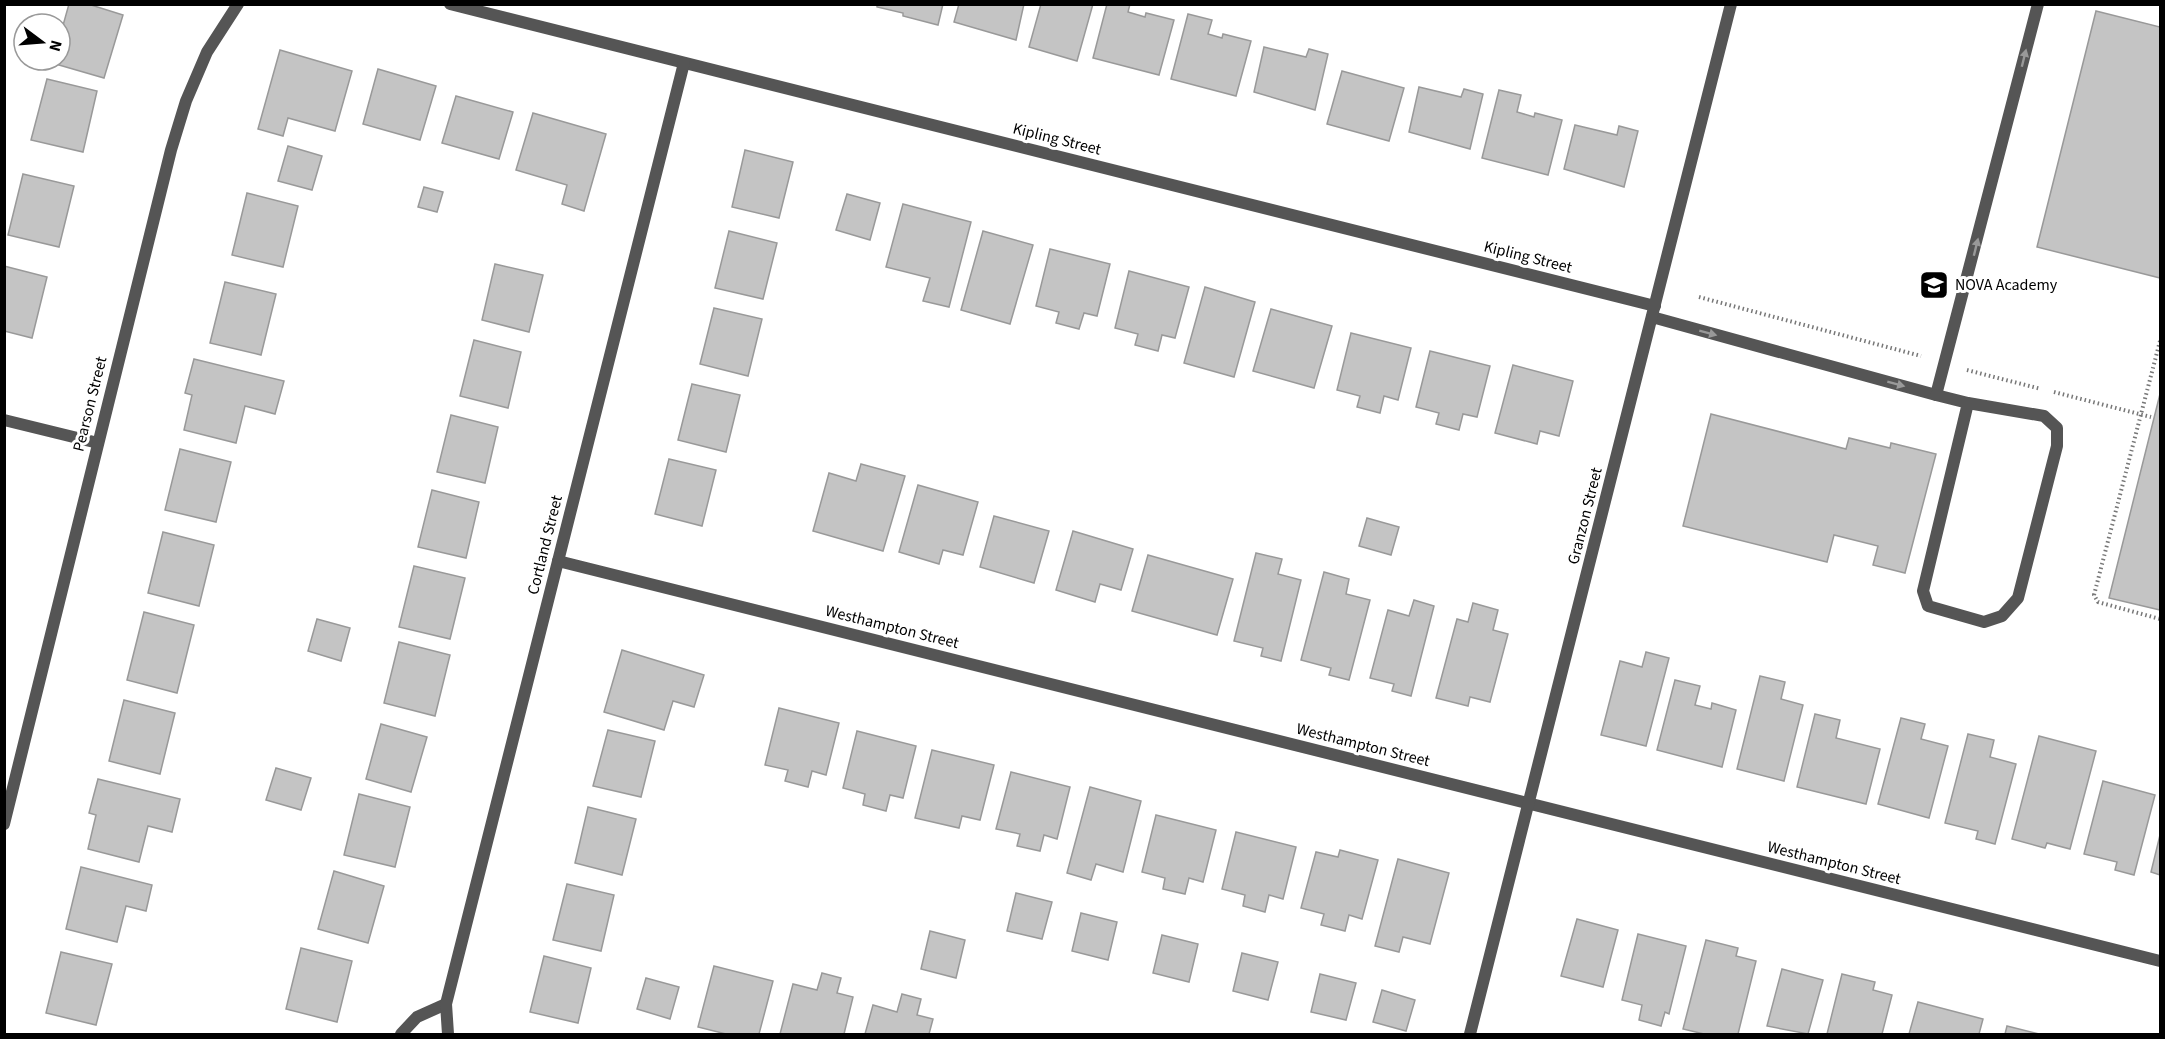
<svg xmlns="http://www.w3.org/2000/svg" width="2165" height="1039" viewBox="0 0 2165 1039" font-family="'Source Sans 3',sans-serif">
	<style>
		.building { fill: #c4c4c4; stroke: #999; stroke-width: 1.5 }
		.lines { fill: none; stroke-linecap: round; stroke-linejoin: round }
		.path { stroke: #777; stroke-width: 4; stroke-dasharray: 1.5 3; stroke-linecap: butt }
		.service { stroke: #555; stroke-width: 12 }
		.minor { stroke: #555; stroke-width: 12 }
		.oneway { fill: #999 }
		.labels { text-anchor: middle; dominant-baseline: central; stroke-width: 6; stroke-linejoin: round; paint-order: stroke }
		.street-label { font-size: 16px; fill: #000; stroke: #fff }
		.poi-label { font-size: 16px; fill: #000; stroke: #fff; text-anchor: start }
	</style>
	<rect width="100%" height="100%" fill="#fff"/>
	<g class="building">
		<path d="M69,4H88L123,15L104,78L52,63L53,60H60V36Z"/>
		<path d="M877,4H943L938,25L903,16V13L877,7Z"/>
		<path d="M959,4H1024L1016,40L954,22Z"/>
		<path d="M1041,4H1093L1077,61L1029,47Z"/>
		<path d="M1107,4H1130L1128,12L1145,17L1146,13L1174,20L1159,75L1093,58Z"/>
		<path d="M2096,11L2160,27V278L2037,247Z"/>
		<path d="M1188,14L1212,20L1208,34L1222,38L1223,34L1251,41L1236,96L1171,79Z"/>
		<path d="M1264,47L1306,57L1309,49L1328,54L1315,110L1254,92Z"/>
		<path d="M280,50L352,71L335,131L288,118L283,136L258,129Z"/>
		<path d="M378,69L436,86L420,140L363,124Z"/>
		<path d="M1342,71L1404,88L1389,141L1327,124Z"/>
		<path d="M47,79L97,91L83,152L31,140Z"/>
		<path d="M1419,87L1461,97L1464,89L1483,94L1470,149L1409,132Z"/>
		<path d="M1499,90L1521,95L1517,112L1534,117L1535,113L1562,120L1548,175L1482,158Z"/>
		<path d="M456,96L513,112L499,159L442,143Z"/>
		<path d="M533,113L606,134L584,211L562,204L567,185L516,170Z"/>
		<path d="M1575,125L1617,135L1619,126L1638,131L1624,187L1564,169Z"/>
		<path d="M288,146L322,156L312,190L278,181Z"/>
		<path d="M745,150L793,162L779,218L732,207Z"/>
		<path d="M23,174L74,186L59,247L8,235Z"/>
		<path d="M424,187L443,192L437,212L418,207Z"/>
		<path d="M247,193L298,206L283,267L232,255Z"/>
		<path d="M847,194L880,203L870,240L836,230Z"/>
		<path d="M903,204L971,222L949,307L923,301L930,278L886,267Z"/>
		<path d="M729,231L777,243L763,299L715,288Z"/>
		<path d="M983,231L1033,245L1010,324L961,310Z"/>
		<path d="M1050,249L1110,264L1097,316L1084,313L1079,329L1056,323L1059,312L1036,306Z"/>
		<path d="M495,264L543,275L529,332L482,320Z"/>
		<path d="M4,266L47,277L32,338L4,331Z"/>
		<path d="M1129,271L1189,287L1175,338L1162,335L1158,351L1135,345L1138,334L1115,328Z"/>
		<path d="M225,282L276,294L261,355L210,343Z"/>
		<path d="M1205,287L1255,302L1234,377L1184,363Z"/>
		<path d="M714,308L762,319L748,376L700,364Z"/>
		<path d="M1271,309L1332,326L1314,388L1253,371Z"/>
		<path d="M1351,333L1411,348L1398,400L1384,396L1380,413L1357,407L1360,396L1337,390Z"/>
		<path d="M474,340L521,352L508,408L460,396Z"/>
		<path d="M1430,351L1490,366L1477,417L1463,414L1459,430L1436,424L1439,413L1416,407Z"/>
		<path d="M194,359L284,381L275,414L245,406L236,443L184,430L192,395L185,393Z"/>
		<path d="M1513,365L1573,381L1559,436L1540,431L1537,444L1495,433Z"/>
		<path d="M692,384L740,395L726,452L678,440Z"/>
		<path d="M2160,394V610L2109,598Z"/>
		<path d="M1711,414L1846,449L1849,438L1890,448L1891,443L1936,454L1905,573L1873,565L1878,546L1834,535L1827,562L1683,526Z"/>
		<path d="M451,415L498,427L485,483L437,472Z"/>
		<path d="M180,449L231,462L216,522L165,510Z"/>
		<path d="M669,459L716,470L702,526L655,514Z"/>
		<path d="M861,464L905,476L883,551L813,531L829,473L856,481Z"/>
		<path d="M918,485L978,502L963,555L943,550L939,564L899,552Z"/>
		<path d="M432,490L479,502L466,558L418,547Z"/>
		<path d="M994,516L1049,531L1034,583L980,567Z"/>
		<path d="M1367,518L1399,527L1391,555L1359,546Z"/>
		<path d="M1073,531L1133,549L1121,590L1100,584L1095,602L1056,590Z"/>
		<path d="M163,532L214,545L199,606L148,593Z"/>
		<path d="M1256,553L1282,559L1278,574L1301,580L1281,661L1261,656L1263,648L1234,641Z"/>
		<path d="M1148,555L1233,579L1217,635L1132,611Z"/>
		<path d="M414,566L465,578L450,639L399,627Z"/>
		<path d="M1324,572L1349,579L1346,594L1370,600L1349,680L1329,675L1331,668L1301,660Z"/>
		<path d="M1414,600L1434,606L1411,696L1392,691L1394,684L1370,678L1388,610L1409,616Z"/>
		<path d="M1473,603L1498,610L1493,630L1508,634L1490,702L1470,697L1468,706L1436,698L1457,619L1468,622Z"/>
		<path d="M144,612L194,625L177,693L127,680Z"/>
		<path d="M317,619L350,628L341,661L308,651Z"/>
		<path d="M399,642L450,655L435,716L384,703Z"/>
		<path d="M622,650L704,675L694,707L673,701L664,730L604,712Z"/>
		<path d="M1646,652L1669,658L1646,746L1601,735L1620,661L1642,667Z"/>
		<path d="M1760,676L1785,682L1781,699L1803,705L1784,781L1737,769Z"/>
		<path d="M1675,680L1700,686L1695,705L1711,709L1712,703L1736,710L1722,767L1657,750Z"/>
		<path d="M124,700L175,713L160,774L109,761Z"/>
		<path d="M779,708L839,723L826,775L812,771L808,787L785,781L788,770L765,765Z"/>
		<path d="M1815,714L1840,720L1836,738L1880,749L1866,804L1797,787Z"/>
		<path d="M1901,718L1925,724L1921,739L1948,746L1929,818L1878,804Z"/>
		<path d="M381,724L427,737L411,792L366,779Z"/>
		<path d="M608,730L655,741L641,797L593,786Z"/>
		<path d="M857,731L916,746L903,798L890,795L886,811L863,805L865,794L843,788Z"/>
		<path d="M1968,734L1994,740L1990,757L2016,764L1995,844L1976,839L1978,831L1945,823Z"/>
		<path d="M2039,736L2096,751L2070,849L2047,843L2045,848L2012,839Z"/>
		<path d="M932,750L994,765L980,820L962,816L959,828L915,818Z"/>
		<path d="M276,768L311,778L301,810L266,800Z"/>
		<path d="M1011,772L1070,787L1057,839L1044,835L1040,851L1017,846L1020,834L996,829Z"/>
		<path d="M98,779L180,799L172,832L148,826L139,862L88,849L96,815L89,813Z"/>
		<path d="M2103,781L2155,795L2134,875L2115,870L2117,862L2084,854Z"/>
		<path d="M1090,787L1141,801L1123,872L1096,864L1091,880L1067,873Z"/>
		<path d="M359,794L410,807L395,867L344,855Z"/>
		<path d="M588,807L636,819L622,875L575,863Z"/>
		<path d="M1156,815L1216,830L1203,882L1189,878L1185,894L1163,889L1165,878L1142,872Z"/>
		<path d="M1236,832L1296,847L1283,899L1269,895L1265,912L1243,906L1245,895L1222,889Z"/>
		<path d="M2160,835V875L2151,872Z"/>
		<path d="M1340,850L1378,860L1362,919L1349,915L1345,931L1321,925L1324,914L1301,908L1316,852L1338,857Z"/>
		<path d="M1398,859L1449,873L1430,944L1403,937L1399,952L1375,946Z"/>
		<path d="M81,867L152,885L146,911L126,906L117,942L66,929Z"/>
		<path d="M334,871L384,886L368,943L318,929Z"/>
		<path d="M567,884L614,895L601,951L553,940Z"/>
		<path d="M1016,893L1052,902L1042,939L1007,931Z"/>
		<path d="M1081,913L1117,922L1108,960L1072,951Z"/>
		<path d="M1577,919L1618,930L1603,987L1561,976Z"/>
		<path d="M930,931L965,940L956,978L921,969Z"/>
		<path d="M1638,934L1686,946L1669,1014L1665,1012L1661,1026L1639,1020L1642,1005L1622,1000Z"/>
		<path d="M1162,935L1198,944L1189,982L1153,973Z"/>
		<path d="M1706,940L1738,948L1736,956L1756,961L1738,1034H1704L1683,1029Z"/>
		<path d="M301,948L352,961L337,1022L286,1009Z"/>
		<path d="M61,952L112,964L96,1025L46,1013Z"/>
		<path d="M1242,953L1278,962L1268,1000L1233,991Z"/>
		<path d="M544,956L591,968L578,1023L530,1012Z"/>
		<path d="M714,966L773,981L759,1034H726L698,1027Z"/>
		<path d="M1782,969L1823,980L1808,1034L1767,1026Z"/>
		<path d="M822,973L841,978L837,993L853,997L844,1034H780L793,984L817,990Z"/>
		<path d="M1320,974L1356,983L1346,1020L1311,1012Z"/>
		<path d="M1842,974L1875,982L1873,990L1892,995L1882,1034H1827Z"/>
		<path d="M646,978L679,987L670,1019L637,1009Z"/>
		<path d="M1382,990L1415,1000L1406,1031L1373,1022Z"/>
		<path d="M902,994L921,999L917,1015L933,1019L929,1034H865L873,1005L897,1012Z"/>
		<path d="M1918,1002L1983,1019L1979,1034H1909Z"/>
		<path d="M2007,1026L2039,1034H2005Z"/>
	</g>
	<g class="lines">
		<g class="path">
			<path d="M1699,297L1921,356"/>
			<path d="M2160,341L2094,595L2098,602L2160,619"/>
			<path d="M1967,370L2041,389"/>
			<path d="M2054,392L2151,417"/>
		</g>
		<g class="service">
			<path d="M1652,317L1936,395L2038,4"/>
			<path d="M1936,395L1968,403L1923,591L1928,606L1984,622L2002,616L2018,598L2057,446V428L2044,416L1968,403"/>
		</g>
		<g class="minor">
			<path d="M450,4L1655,306"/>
			<path d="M4,420L98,443"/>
			<path d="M558,561L2160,961"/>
			<path d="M4,824L171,150L186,101L207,52L238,4"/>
			<path d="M401,1034L417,1017L446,1004"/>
			<path d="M448,1034L446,1004L684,63"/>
			<path d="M1470,1034L1731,4"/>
		</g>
	</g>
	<defs><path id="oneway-solid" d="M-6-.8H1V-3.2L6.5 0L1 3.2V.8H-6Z" transform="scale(1.5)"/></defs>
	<g class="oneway">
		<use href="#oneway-solid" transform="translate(2024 58) rotate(-76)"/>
		<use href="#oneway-solid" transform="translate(1976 247) rotate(-76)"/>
		<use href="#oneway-solid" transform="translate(1708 333) rotate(15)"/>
		<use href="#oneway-solid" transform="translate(1896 384) rotate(15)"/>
	</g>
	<defs>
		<g id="school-square" transform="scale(1.5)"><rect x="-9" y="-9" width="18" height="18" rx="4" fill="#000" stroke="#fff"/><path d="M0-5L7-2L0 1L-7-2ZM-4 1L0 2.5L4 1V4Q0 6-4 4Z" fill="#fff"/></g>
	</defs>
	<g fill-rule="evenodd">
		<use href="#school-square" x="1934" y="285"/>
	</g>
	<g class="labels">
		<g class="street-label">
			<text transform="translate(1057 139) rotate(14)">Kipling Street</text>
			<text transform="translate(1528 257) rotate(14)">Kipling Street</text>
			<text transform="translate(90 404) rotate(-76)">Pearson Street</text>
			<text transform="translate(1585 516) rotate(-76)">Granzon Street</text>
			<text transform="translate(545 545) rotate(-76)">Cortland Street</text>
			<text transform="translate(892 627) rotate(14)">Westhampton Street</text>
			<text transform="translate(1363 745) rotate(14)">Westhampton Street</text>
			<text transform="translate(1834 863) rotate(14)">Westhampton Street</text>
		</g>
		<g class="poi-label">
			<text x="1955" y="285">NOVA Academy</text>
		</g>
	</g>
	<rect width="2165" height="1039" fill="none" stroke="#000000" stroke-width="12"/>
	<g transform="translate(42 42) rotate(106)"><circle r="28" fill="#ffffff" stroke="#999999" stroke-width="1.5"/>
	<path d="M0-4.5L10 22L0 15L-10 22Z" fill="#000000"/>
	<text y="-9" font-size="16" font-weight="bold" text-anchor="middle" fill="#000000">N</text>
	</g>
</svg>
